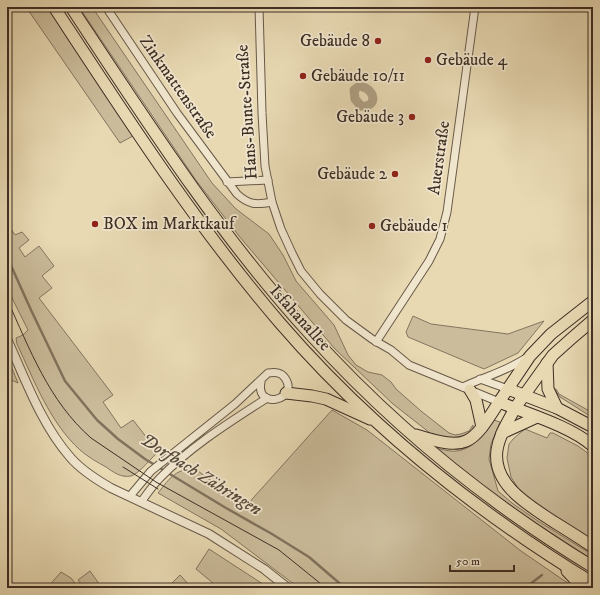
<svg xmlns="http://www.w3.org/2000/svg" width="600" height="595" viewBox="0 0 600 595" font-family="'IM FELL DW Pica',serif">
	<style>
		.green { fill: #cbbc9b; stroke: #847560 }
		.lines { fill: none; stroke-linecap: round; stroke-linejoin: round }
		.stream { stroke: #81725c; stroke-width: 2.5 }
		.canal { stroke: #ae9f82; stroke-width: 9 }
		.minor-casing { stroke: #685948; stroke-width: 9 }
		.tertiary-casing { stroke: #685948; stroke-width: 10 }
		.primary-casing { stroke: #3d2e24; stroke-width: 13 }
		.trunk-casing { stroke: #3d2e24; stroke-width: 13 }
		.minor { stroke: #f0e6ce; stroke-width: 7 }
		.tertiary { stroke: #f0e6ce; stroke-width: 8 }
		.primary { stroke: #e8d9b3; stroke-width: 11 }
		.trunk { stroke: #e8d9b3; stroke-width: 11 }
		.tram { stroke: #3d2e24; stroke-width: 1 }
		.poi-dot { fill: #8f2418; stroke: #f0e6ce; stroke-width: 1.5 }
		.labels { text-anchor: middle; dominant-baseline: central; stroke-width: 3.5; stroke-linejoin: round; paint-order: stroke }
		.poi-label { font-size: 17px; fill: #3d2e24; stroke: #f0e6ce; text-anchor: start }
		.street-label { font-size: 17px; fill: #3d2e24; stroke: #f0e6ce }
		.water-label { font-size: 18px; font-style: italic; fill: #594a3c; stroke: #f0e6ce }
	</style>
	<rect width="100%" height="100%" fill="#e8d9b3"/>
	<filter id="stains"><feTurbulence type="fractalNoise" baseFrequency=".005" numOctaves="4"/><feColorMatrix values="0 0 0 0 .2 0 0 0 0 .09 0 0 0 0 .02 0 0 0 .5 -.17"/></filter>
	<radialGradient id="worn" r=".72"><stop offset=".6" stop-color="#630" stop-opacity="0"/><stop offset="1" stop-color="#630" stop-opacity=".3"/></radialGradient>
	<g class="green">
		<path d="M26,7H47L133,136L120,143Z"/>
		<path d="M79,7H92L212,183L236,209L269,234L283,255L296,281L334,325L348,355L356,365L368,372L382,375L391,382L396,389L421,411L449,433L455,435L461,434L469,431L473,425V431L468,435L449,440L430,433L393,404L335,349L239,236L195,179Z"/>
		<path d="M7,223L15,235L22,232L29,240L19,248L25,257L39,246L54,266L42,276L52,288L39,298L113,395L103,402L121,428L133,420L158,452C151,458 139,474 131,476C121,478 113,472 106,467C97,462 88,457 80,450C50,423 34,380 17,344L16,338L23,335L28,330L7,288Z"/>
		<path d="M413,316L431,324L508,334L544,321L518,353L484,369L408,337L406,332Z"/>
		<path d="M7,356L18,383L9,379L7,373Z"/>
		<path d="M554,389H556L559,394L593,413V418L560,397Z"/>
		<path d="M332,410L367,430L521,551L575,588H299L221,529L158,493C170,478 177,466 198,471L246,506Z"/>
		<path d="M494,420L500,422L491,444L489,459L498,491L512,503L538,521L593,555V560L511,507L435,448C441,449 451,452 456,451C473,450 485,432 494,420Z"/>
		<path d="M525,429L547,438L550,433H553L578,446L593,457V541L536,505L518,488L511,477L507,458L509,444L514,438Z"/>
		<path d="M209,549L269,588H219L196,569Z"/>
		<path d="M90,571L102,588H84L78,580Z"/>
		<path d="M61,572L71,578L79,588H47Z"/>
		<path d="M180,575L192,588H167Z"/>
	</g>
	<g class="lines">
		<g class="stream">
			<path d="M8,259L31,310L65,381L97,420L118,439L145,459L226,508L272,534L309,557L345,588"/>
			<path d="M525,588L542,575"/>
		</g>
		<path class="canal" d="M358,87L354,90L355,99L361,106C377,108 376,91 363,87"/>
		<g class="minor-casing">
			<g id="minor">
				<path d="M106,7L177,113L237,194C249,205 256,205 272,202"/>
				<path d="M259,7L262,113L265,166L272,202L281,229L292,253L301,271L320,294L346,320L372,339L391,350L409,365L499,402"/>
				<path d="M227,182L268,180"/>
				<path d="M376,342L429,261L440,239L447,212L475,7"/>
				<path d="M480,379L508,389"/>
				<path d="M463,387C484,377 507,371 526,358"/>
				<path d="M130,496L151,471L235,404L268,373C275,372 281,372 285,378C300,400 255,411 261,382"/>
				<path d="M141,502C147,494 153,485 160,478C191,446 230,422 267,398"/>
			</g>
		</g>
		<g class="tertiary-casing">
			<path id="tertiary" d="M7,339C25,378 41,424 70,457C81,470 97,480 111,488L209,534L264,569L288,588"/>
		</g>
		<g class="primary-casing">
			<g id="primary">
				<path d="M593,301L551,334L530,356L499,402C528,414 570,426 593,446"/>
				<path d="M547,363L548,389L557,408"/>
				<path d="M508,389L557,408L593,427"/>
				<path d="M515,408L553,355L572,338L593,320"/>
			</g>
		</g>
		<g class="trunk-casing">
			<g id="trunk">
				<path d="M54,7C125,115 195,224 280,323C368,425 478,513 593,583"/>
				<path d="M71,7C145,119 218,233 309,333C391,424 488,503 593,567"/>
				<path d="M470,390L476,400L482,427"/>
				<path d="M286,393L312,396L326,399L370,419"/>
				<path d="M515,408C508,422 499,435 497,450C492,485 530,506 554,522C567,530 580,538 593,547"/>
				<path d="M502,433L537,417"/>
				<path d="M416,435C467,451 471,446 499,402"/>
				<path d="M567,571L583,588"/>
			</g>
		</g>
		<use href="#minor" class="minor"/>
		<use href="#tertiary" class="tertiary"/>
		<use href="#primary" class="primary"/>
		<use href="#trunk" class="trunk"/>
		<g class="tram">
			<path d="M7,299C30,350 49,401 91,438L156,482L279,550L326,588"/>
			<path d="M123,467L158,489"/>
		</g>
	</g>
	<g class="poi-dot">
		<circle cx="378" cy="41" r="4"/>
		<circle cx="428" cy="60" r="4"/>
		<circle cx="303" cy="76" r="4"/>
		<circle cx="412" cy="117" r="4"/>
		<circle cx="395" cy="174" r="4"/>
		<circle cx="95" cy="224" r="4"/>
		<circle cx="372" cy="226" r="4"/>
	</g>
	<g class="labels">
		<g class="poi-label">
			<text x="370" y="41" text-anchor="end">Gebäude 8</text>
			<text x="436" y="60">Gebäude 4</text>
			<text x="311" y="76">Gebäude 10/11</text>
			<text x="404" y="117" text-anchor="end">Gebäude 3</text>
			<text x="387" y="174" text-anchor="end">Gebäude 2</text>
			<text x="103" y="224">BOX im Marktkauf</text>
			<text x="380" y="226">Gebäude 1</text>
		</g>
		<g class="street-label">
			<text transform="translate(178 87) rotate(55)">Zinkmattenstraße</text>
			<text transform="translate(247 112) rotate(-94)">Hans-Bunte-Straße</text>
			<text transform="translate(439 158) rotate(-82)">Auerstraße</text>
			<text transform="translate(300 318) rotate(48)">Isfahanallee</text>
		</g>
		<g class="water-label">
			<text transform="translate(201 475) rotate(32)">Dorfbach Zähringen</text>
		</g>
	</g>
	<rect width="600" height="595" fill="none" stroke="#e8d9b3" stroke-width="24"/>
	<rect x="8" y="8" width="584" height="579" fill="none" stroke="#3d2e24" stroke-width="2"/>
	<rect x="12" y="12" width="576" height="571" fill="none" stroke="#3d2e24"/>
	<path d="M450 565v6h64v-6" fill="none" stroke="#3d2e24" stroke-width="2"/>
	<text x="456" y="565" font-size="12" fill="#3d2e24" stroke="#f0e6ce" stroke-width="3" paint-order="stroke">50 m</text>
	<rect width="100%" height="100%" filter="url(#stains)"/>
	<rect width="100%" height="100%" fill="url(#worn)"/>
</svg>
